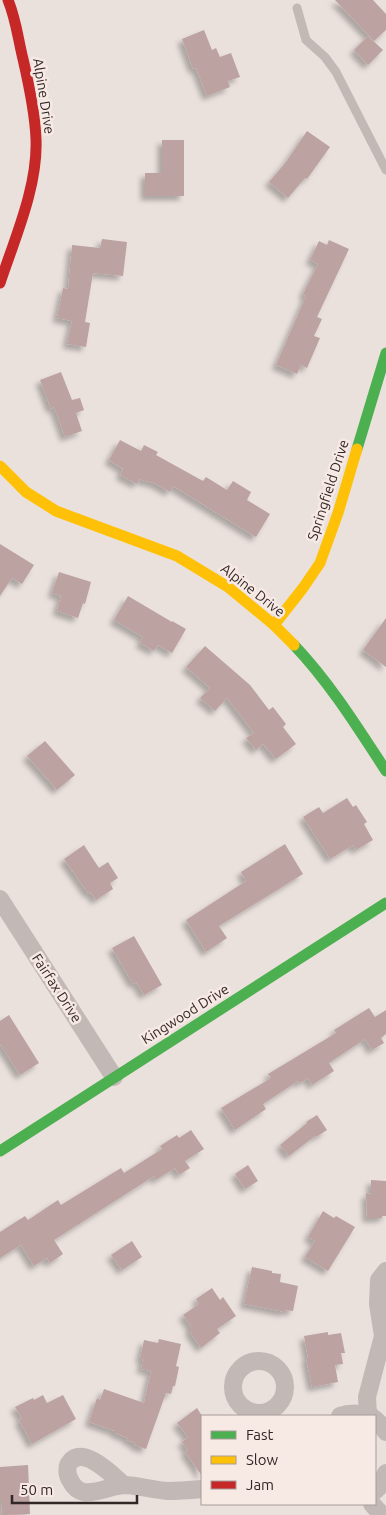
<svg xmlns="http://www.w3.org/2000/svg" width="386" height="1515" viewBox="0 0 386 1515" font-family="Ubuntu,sans-serif">
	<style>
		.building { fill: #bca2a0; filter: url(#shadow) }
		.lines { fill: none; stroke-linecap: round; stroke-linejoin: round }
		.lane { stroke: #c2b9b6; stroke-width: 9 }
		.street { stroke: #c2b9b6; stroke-width: 18 }
		.fast { stroke: #4caf50; stroke-width: 11 }
		.slow { stroke: #ffc107; stroke-width: 11 }
		.jam { stroke: #c62828; stroke-width: 11 }
		.labels { text-anchor: middle; dominant-baseline: central; stroke-width: 5; stroke-linejoin: round; paint-order: stroke }
		.street-label { font-size: 14px; fill: #322726; stroke: #f7e9e4 }
	</style>
	<defs>
		<filter id="shadow"><feDropShadow dx="-4.5" dy="4.5" stdDeviation="2.5" flood-color="#0004"/></filter>
	</defs>
	<rect width="100%" height="100%" fill="#eae1dd"/>
	<g class="building">
		<path d="M335,0H373L386,14V30L374,41Z"/>
		<path d="M204,30L212,50L216,48L220,57L231,53L240,77L228,81L230,87L207,96L196,68L193,69L182,39Z"/>
		<path d="M368,36L383,50L368,65L354,50Z"/>
		<path d="M307,131L330,147L307,179L305,178L288,198L269,182L286,162Z"/>
		<path d="M162,140H184V196H145V173H162Z"/>
		<path d="M102,239L127,242L123,276L93,273L85,322L90,323L86,347L67,344L72,321L57,318L63,288L68,289L72,245L100,248Z"/>
		<path d="M329,240L349,249L317,317L322,319L314,336L320,338L307,368L301,365L297,374L276,365L306,296L303,294L318,264L310,260L319,241L327,245Z"/>
		<path d="M61,372L72,400L80,398L84,410L76,413L82,431L65,437L54,407L51,409L40,380Z"/>
		<path d="M120,440L141,451L144,445L158,452L156,455L203,481L206,477L227,490L233,481L251,492L247,500L270,514L256,537L173,486L170,492L156,484L147,481V482L140,479L137,484L120,475L123,469L109,460Z"/>
		<path d="M0,544L34,565L22,584L12,578L0,596Z"/>
		<path d="M59,572L91,582L85,604L83,603L78,618L57,611L61,596L52,593Z"/>
		<path d="M128,596L172,622V621L186,629L172,653L158,645L154,651L140,643L143,637L114,620Z"/>
		<path d="M386,618V667L363,650Z"/>
		<path d="M205,646L250,685L269,710L273,707L286,724L283,727L296,744L276,759L263,744L256,750L246,738L254,733L227,698L215,711L200,698L210,688L186,667Z"/>
		<path d="M45,741L75,775L57,790L27,756Z"/>
		<path d="M347,798L353,807L356,805L367,822L364,824L373,840L356,850L353,845L330,859L303,817L319,807L323,813Z"/>
		<path d="M285,844L303,874L219,926L227,938L206,952L186,920L246,881L241,872Z"/>
		<path d="M84,845L99,868L108,862L118,878L110,883L113,889L96,900L90,892L88,893L64,859Z"/>
		<path d="M134,936L162,985L144,995L136,982L133,984L112,948Z"/>
		<path d="M369,1008L375,1017L386,1010V1034L381,1038L384,1043L372,1050L365,1039L329,1063L334,1071L312,1085L308,1078L300,1083L298,1081L263,1104L266,1109L235,1130L221,1108L271,1078L268,1074L336,1033L334,1030Z"/>
		<path d="M9,1015L39,1063L20,1075L0,1044V1021Z"/>
		<path d="M317,1115L327,1130L316,1137L315,1136L289,1156L280,1145L307,1123L306,1122Z"/>
		<path d="M191,1130L204,1149L185,1161L190,1168L179,1175L175,1168L156,1180L154,1176L54,1240L63,1254L50,1263L47,1258L34,1266L21,1245L0,1258V1232L25,1216L28,1220L58,1200L61,1205L121,1168L124,1173L162,1149L160,1146L177,1135L179,1138Z"/>
		<path d="M248,1165L258,1181L245,1189L235,1174Z"/>
		<path d="M371,1180L386,1181V1216H382V1218H367L366,1193L371,1194Z"/>
		<path d="M323,1211L334,1218L336,1216L355,1227L328,1271L305,1257L315,1241L308,1237Z"/>
		<path d="M132,1241L142,1257L122,1270L111,1255Z"/>
		<path d="M252,1267L272,1271V1273L281,1274L280,1282L298,1286L293,1311L285,1310V1312L244,1304Z"/>
		<path d="M212,1288L220,1300L223,1297L236,1316L217,1329L220,1333L201,1348L190,1332V1327L191,1326L183,1315L199,1304L196,1299Z"/>
		<path d="M328,1332V1335L341,1333L345,1353H341L343,1364L335,1365L338,1382L312,1387L306,1358H308L304,1336Z"/>
		<path d="M159,1339L181,1344L176,1366L179,1367L175,1386H173L171,1394L166,1393L146,1449L134,1445L135,1443L127,1440L128,1438L115,1433V1431L89,1422L97,1398L100,1400L104,1389L144,1403L151,1371L141,1369L143,1359H140L144,1340L158,1343Z"/>
		<path d="M43,1395L47,1403L63,1395L76,1419L32,1444L19,1420L22,1418L15,1407L33,1398L34,1400Z"/>
		<path d="M197,1408L202,1416V1476L185,1452L188,1450L182,1442L188,1437L177,1423Z"/>
		<path d="M28,1465L30,1514L2,1515L1,1498H0V1467Z"/>
	</g>
	<g class="lines">
		<path class="lane" d="M297,8L306,40L325,57L336,72L386,170"/>
		<g class="street">
			<path d="M0,899L114,1077"/>
			<circle cx="259" cy="1387" r="26"/>
			<path d="M368,1415L367,1397L383,1336L378,1304L379,1280L386,1271"/>
			<path d="M340,1416C351,1412 360,1413 371,1416"/>
			<path d="M375,1419L382,1426L386,1432"/>
			<path d="M124,1485C113,1476 84,1445 70,1462C66,1466 67,1475 70,1480C73,1486 78,1491 84,1492C98,1494 112,1485 126,1485C140,1486 154,1490 168,1491C179,1491 191,1490 202,1489"/>
			<path d="M375,1491L379,1487L386,1473"/>
			<path d="M372,1504L382,1515"/>
		</g>
		<g class="fast">
			<path d="M357,449L386,353"/>
			<path d="M294,645C330,683 358,728 386,771"/>
			<path d="M0,1151L386,903"/>
		</g>
		<g class="slow">
			<path d="M0,466L26,492L56,511L177,556L228,587L274,625L294,645"/>
			<path d="M274,625L303,588L320,563L338,513L357,449"/>
		</g>
		<path class="jam" d="M0,283C15,238 38,186 36,139C35,112 29,85 23,59C18,39 16,19 8,0"/>
	</g>
	<g class="labels">
		<g class="street-label">
			<text transform="translate(44 96) rotate(81)">Alpine Drive</text>
			<text transform="translate(328 490) rotate(-72)">Springfield Drive</text>
			<text transform="translate(253 590) rotate(38)">Alpine Drive</text>
			<text transform="translate(57 988) rotate(57)">Fairfax Drive</text>
			<text transform="translate(185 1014) rotate(-32)">Kingwood Drive</text>
		</g>
	</g>
	<rect x="201" y="1415" width="175" height="90" fill="#f7e9e4" stroke="#a89b98"/>
	<rect x="211" y="1431" width="25" height="8" fill="#4caf50" stroke="#a89b98"/>
	<text x="246" y="1440" font-size="15" fill="#322726">Fast</text>
	<rect x="211" y="1456" width="25" height="8" fill="#ffc107" stroke="#a89b98"/>
	<text x="246" y="1465" font-size="15" fill="#322726">Slow</text>
	<rect x="211" y="1481" width="25" height="8" fill="#c62828" stroke="#a89b98"/>
	<text x="246" y="1490" font-size="15" fill="#322726">Jam</text>
	<path d="M12 1495v8h125v-8" fill="none" stroke="#322726" stroke-width="2.5"/>
	<text x="20" y="1495" font-size="15" fill="#322726" stroke="#f7e9e4" stroke-width="4" paint-order="stroke">50 m</text>
</svg>
